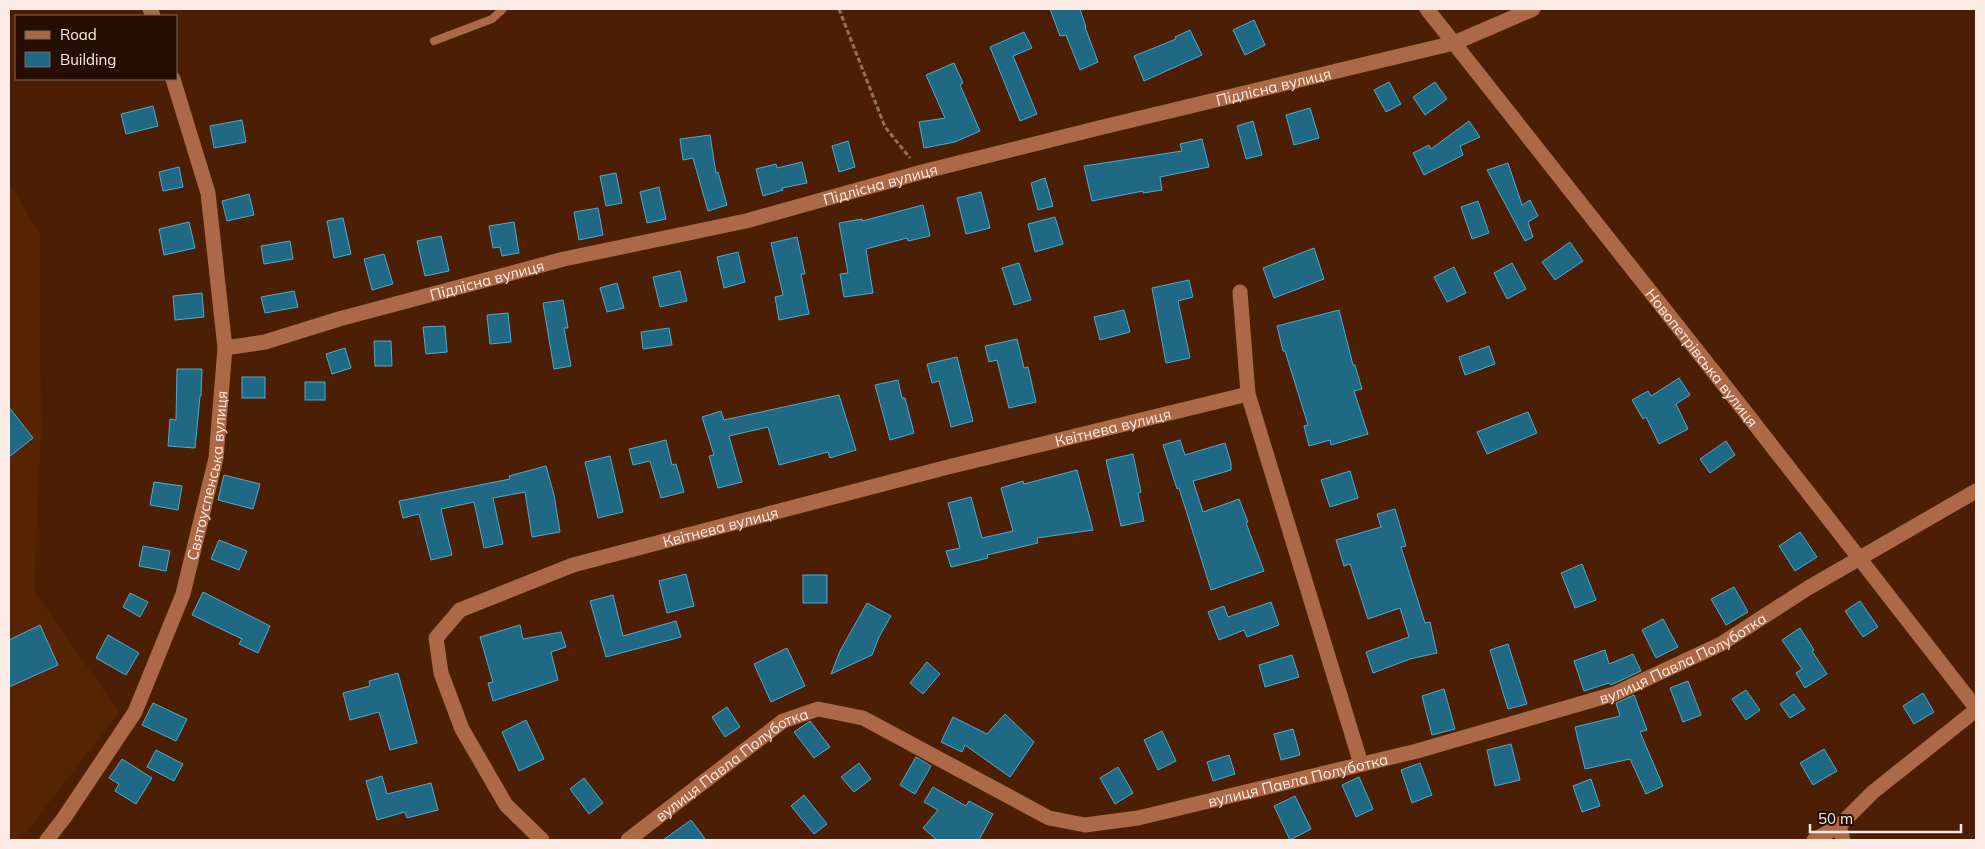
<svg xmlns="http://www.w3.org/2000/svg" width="1985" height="849" viewBox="0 0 1985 849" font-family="Mulish,sans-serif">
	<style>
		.built { fill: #562303 }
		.building { fill: #206985; stroke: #53a9cc }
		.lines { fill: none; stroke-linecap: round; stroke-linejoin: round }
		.path { stroke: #92715e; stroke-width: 3; stroke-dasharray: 5 2.5; stroke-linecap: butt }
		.service { stroke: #ab6947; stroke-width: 8 }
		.minor { stroke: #ab6947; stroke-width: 15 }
		.tertiary { stroke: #ab6947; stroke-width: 15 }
		.labels { text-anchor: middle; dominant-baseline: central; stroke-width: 4; stroke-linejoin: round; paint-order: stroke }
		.street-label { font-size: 15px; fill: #fcece5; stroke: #270e02 }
	</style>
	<rect width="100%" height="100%" fill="#4c1f04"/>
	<path class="built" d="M9,183L40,234L41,435L34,591L119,712L20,840H9Z"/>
	<g class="building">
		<path d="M1050,9H1080L1086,27H1085L1098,62L1080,70L1066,35L1060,36Z"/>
		<path d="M1254,20L1265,45L1245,55L1233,30Z"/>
		<path d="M1190,30L1202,55L1144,81L1134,56L1176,39L1175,37Z"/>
		<path d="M1024,32L1032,48L1013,56L1037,114L1020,121L990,47Z"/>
		<path d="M954,63L963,83L960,85L980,131L955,142L924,148L919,122L945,118L926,75Z"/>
		<path d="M1389,82L1401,104L1386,112L1374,90Z"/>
		<path d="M1435,82L1447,99L1425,115L1413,97Z"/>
		<path d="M153,106L158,126L126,134L121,114Z"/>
		<path d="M1310,108L1319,138L1294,145L1286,115Z"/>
		<path d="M242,120L246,142L214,148L210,126Z"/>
		<path d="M1253,121L1262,155L1246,159L1237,126Z"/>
		<path d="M1469,121L1480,137L1460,146L1463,155L1424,175L1413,153L1429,145L1431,149Z"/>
		<path d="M710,135L716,173L718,172L727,205L708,211L693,158L683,160L680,139Z"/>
		<path d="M1202,139L1209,167L1160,177L1162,190L1143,193V191L1092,201L1084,166L1182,151L1180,144Z"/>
		<path d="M848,141L855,167L839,172L832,146Z"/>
		<path d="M802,162L807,183L782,188L783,190L763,196L756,169L776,164L777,168Z"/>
		<path d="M1508,163L1522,205L1530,200L1538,216L1528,222L1533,237L1525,241L1487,170Z"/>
		<path d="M179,167L183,187L163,191L159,172Z"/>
		<path d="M616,173L622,203L606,206L600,176Z"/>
		<path d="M1045,178L1053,206L1038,210L1031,183Z"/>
		<path d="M659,187L666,219L647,223L640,192Z"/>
		<path d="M981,192L990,228L966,234L957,198Z"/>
		<path d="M249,194L254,215L227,221L222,201Z"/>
		<path d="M1478,201L1489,233L1472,239L1461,207Z"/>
		<path d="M923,205L930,236L908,241L907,238L866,249L873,293L844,297L840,274L848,273L839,223L862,219V221Z"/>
		<path d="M598,208L603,235L579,240L574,212Z"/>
		<path d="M1055,217L1063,244L1035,252L1028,224Z"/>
		<path d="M343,218L351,254L334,258L327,221Z"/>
		<path d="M189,222L195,248L164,255L159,229Z"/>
		<path d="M514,222L519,253L502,256L500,247L493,248L489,226Z"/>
		<path d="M441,236L449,271L425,276L417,241Z"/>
		<path d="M797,237L805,274H801L809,314L779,320L775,297L783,295L771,243Z"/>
		<path d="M290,241L293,259L264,264L261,246Z"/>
		<path d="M1570,242L1583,261L1555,280L1542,262Z"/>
		<path d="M1314,248L1324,279L1274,298L1263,268Z"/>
		<path d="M738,252L745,282L724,288L717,257Z"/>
		<path d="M384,254L393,284L372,290L364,259Z"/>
		<path d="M1019,263L1031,300L1014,305L1002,268Z"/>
		<path d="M1512,263L1526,289L1507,299L1494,273Z"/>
		<path d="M1454,267L1466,293L1447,302L1434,277Z"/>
		<path d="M680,271L687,301L660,307L653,277Z"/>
		<path d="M1189,280L1193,297L1178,301L1190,358L1166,363L1152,288Z"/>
		<path d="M617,283L624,308L607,312L600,288Z"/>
		<path d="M294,291L298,307L265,313L261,297Z"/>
		<path d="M202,293L204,317L175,320L173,296Z"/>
		<path d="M563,300L568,328H564L571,366L554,369L543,303Z"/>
		<path d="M1124,310L1130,332L1100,340L1094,317Z"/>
		<path d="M1339,310L1353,365H1355L1362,389L1354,391L1368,434L1331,445L1330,440L1309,446L1304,426L1308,425L1285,351H1283L1277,326Z"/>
		<path d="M508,313L511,342L490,344L487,315Z"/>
		<path d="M445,326L447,352L426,354L423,327Z"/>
		<path d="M669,328L672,345L643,349L641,332Z"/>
		<path d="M1017,339L1024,368L1028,367L1036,402L1009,408L997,360L989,362L985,346Z"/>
		<path d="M374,341H391L392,366H375Z"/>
		<path d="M1489,346L1495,364L1465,375L1459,357Z"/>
		<path d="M345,348L351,368L332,374L326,354Z"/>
		<path d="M957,357L973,421L951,427L939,381L932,383L927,364Z"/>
		<path d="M177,369H202L201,396H200L195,448L168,446L170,419L176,420Z"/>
		<rect x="242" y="377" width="23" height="21"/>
		<path d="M1679,378L1690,395L1676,404L1688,429L1659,444L1646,417L1643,419L1632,400L1648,391L1651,396Z"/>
		<path d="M898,380L902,398H905L914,433L890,440L875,385Z"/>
		<rect x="305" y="382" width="20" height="18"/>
		<path d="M839,395L856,450L830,458L828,452L779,465L768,427L729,436L742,482L718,488L709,456L714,455L702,417L721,411L724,420Z"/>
		<path d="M9,407L33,438L9,457Z"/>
		<path d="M1528,412L1537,433L1487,454L1477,432Z"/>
		<path d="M666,440L672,465L676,464L684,492L661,498L650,461L633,465L629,449Z"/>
		<path d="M1180,440L1185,455L1225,443L1231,463V470L1193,481L1203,512L1239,499L1248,522L1246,523L1264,571L1211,590L1179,488L1177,489L1163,445Z"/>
		<path d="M1726,441L1735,455L1710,473L1700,459Z"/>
		<path d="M1133,454L1141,492L1138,493L1144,521L1121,526L1106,460Z"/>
		<path d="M610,456L623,512L598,518L585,462Z"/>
		<path d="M546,466L554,495L560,532L532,537L525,492L493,498L503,544L484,548L474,502L441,509L452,555L431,560L419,514L403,518L399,501L510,479L509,476Z"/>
		<path d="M1077,470L1093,530L1037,538L1038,543L987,555L988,558L951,567L946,551L960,548L948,503L971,497L982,538L1013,531L1001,488L1023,481L1024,484Z"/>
		<path d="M1350,471L1358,498L1330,507L1321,480Z"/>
		<path d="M224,475L260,484L253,509L218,500Z"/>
		<path d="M154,482L182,486L178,510L150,505Z"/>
		<path d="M1395,509L1406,546L1401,547L1425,623L1430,622L1437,653L1410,659L1373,673L1366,652L1409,637L1400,608L1368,619L1350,564L1344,566L1336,540L1381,527L1377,514Z"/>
		<path d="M1800,532L1817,557L1795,571L1779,546Z"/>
		<path d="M219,540L247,551L239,570L211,559Z"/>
		<path d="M143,546L170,551L166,571L139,566Z"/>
		<path d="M1582,564L1596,600L1575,608L1561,573Z"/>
		<path d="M686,574L694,606L667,613L659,581Z"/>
		<rect x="803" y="575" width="24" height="28"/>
		<path d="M1734,587L1748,612L1726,625L1711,599Z"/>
		<path d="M203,592L270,626L258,653L239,644L242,639L192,615Z"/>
		<path d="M130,593L148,602L140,617L123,607Z"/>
		<path d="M613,595L623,636L676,621L681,637L606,657L590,601Z"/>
		<path d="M1860,601L1878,627L1863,637L1845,611Z"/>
		<path d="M1271,602L1279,625L1247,637L1244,630L1219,640L1208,612L1224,606L1228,617Z"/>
		<path d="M867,603L891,616L879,637L872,655L831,674L840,651Z"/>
		<path d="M1663,619L1678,647L1656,658L1642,630Z"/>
		<path d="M40,625L58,665L9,687V640Z"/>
		<path d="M520,625L523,639L561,632L566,647L551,652L558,680L493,701L488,683L493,682L480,637Z"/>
		<path d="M1800,628L1814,650L1812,651L1827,674L1805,688L1796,673L1802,669L1782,640Z"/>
		<path d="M108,635L139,653L126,675L96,658Z"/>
		<path d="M1508,644L1527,704L1508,709L1490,650Z"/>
		<path d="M787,648L805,686L771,702L754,664Z"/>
		<path d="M1605,650L1609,664L1633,654L1641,671L1611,685L1609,683L1584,691L1574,661Z"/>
		<path d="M1292,655L1299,677L1265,687L1259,665Z"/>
		<path d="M927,662L940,674L923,694L910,683Z"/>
		<path d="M398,673L417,743L390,750L379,712L350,720L343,693L370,686L369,681Z"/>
		<path d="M1688,681L1701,715L1683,722L1670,688Z"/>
		<path d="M1444,689L1455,729L1432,735L1422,696Z"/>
		<path d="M1746,690L1760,710L1746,720L1732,699Z"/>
		<path d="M1923,693L1934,712L1914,724L1903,706Z"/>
		<path d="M1794,694L1805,709L1790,718L1780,704Z"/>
		<path d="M1634,695L1647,730L1640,732L1663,786L1646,794L1630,759L1585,769L1575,727L1620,716L1616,703Z"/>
		<path d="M153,703L187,719L176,741L142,725Z"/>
		<path d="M727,707L740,727L725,737L712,717Z"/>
		<path d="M1005,714L1034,742L1010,777L965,745L962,752L941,742L953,717L987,734Z"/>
		<path d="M526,720L544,759L519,771L502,732Z"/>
		<path d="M810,721L830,747L814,758L794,732Z"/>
		<path d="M1293,729L1300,755L1281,760L1274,734Z"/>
		<path d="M1162,731L1176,761L1158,770L1144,740Z"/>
		<path d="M1511,744L1520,780L1495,786L1487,750Z"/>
		<path d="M1824,749L1837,771L1813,785L1800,763Z"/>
		<path d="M156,750L183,764L174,781L147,767Z"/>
		<path d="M1229,755L1235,774L1213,781L1207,762Z"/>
		<path d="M916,757L931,766L915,794L900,785Z"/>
		<path d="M122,759L152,778L136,804L115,791L119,784L109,778Z"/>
		<path d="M859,763L871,779L854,792L841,777Z"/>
		<path d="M1420,763L1432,795L1412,803L1401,770Z"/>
		<path d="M1118,767L1133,793L1115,804L1100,778Z"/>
		<path d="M382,776L387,794L431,783L438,810L407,818L405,812L377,820L366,781Z"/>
		<path d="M1359,777L1373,809L1356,817L1342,785Z"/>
		<path d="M584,778L603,803L589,814L570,789Z"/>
		<path d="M1591,779L1600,806L1582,812L1573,786Z"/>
		<path d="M933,787L966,806L969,801L993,814L979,840H937L923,828L938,810L924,802Z"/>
		<path d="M804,795L827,824L814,834L791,806Z"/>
		<path d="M1295,796L1311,829L1290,840L1274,806Z"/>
		<path d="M691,820L706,840H663Z"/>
	</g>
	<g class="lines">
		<path class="path" d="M839,9L885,127L910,158"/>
		<path class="service" d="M434,41L492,19L503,9"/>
		<g class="minor">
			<path d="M150,9L153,16"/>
			<path d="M1240,292L1248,394L1361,764"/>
			<path id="s1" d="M225,348L265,342L339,319L564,259L746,221L922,172L1107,126L1454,43L1533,9"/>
			<path id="s2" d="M47,840L64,818L135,712L183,594L216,458L225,348L208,193L173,79"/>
			<path id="s3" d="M542,840L506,805L462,729L441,673L436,638L460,610L573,565L948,467L1248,394"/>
			<path id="s4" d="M628,840L783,721L818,709L863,718L1049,818L1085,825L1138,818L1417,751L1614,694L1721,644L1808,588L1976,491"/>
			<path d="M1814,840L1839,826"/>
			<path d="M1843,840L1839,826L1873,792L1976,710"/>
		</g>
		<path class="tertiary" id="s5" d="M1427,9L1736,400L1976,708"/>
	</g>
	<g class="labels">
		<g class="street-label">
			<text stroke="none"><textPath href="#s1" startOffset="1081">Підлісна вулиця</textPath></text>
			<text stroke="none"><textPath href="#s1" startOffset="676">Підлісна вулиця</textPath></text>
			<text stroke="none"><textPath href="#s1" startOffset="271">Підлісна вулиця</textPath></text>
			<text stroke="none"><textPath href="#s5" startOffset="444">Новопетрівська вулиця</textPath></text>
			<text stroke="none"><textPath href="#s3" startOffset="949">Квітнева вулиця</textPath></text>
			<text stroke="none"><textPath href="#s2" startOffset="404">Святоуспенська вулиця</textPath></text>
			<text stroke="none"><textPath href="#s3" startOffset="544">Квітнева вулиця</textPath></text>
			<text stroke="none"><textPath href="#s4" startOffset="1149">вулиця Павла Полуботка</textPath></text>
			<text stroke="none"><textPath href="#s4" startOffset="129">вулиця Павла Полуботка</textPath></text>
			<text stroke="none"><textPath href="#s4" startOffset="744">вулиця Павла Полуботка</textPath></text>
		</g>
	</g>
	<rect width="1985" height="849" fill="none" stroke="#fcece5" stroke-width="20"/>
	<rect x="15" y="15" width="162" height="65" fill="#270e02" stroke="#7c675d"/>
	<rect x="25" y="31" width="25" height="8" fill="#ab6947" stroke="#7c675d"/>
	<text x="60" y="40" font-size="15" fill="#fcece5">Road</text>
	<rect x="25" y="52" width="25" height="15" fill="#206985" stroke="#7c675d"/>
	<text x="60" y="65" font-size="15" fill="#fcece5">Building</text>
	<path d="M1810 824v8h151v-8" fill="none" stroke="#fcece5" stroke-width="2.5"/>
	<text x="1818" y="824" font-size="15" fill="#fcece5" stroke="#270e02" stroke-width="4" paint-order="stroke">50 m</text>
</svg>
